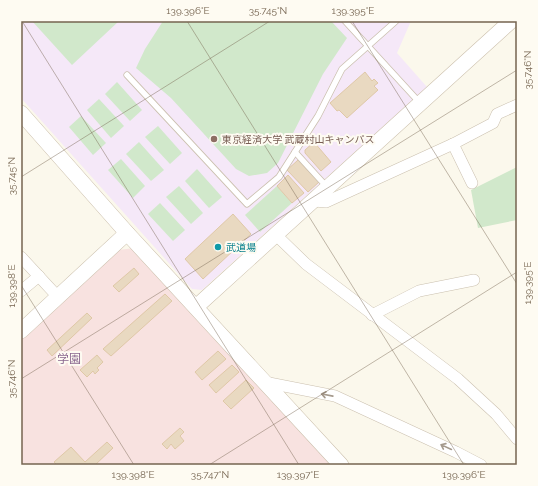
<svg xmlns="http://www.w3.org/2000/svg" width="538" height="486" viewBox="0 0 538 486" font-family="Raleway,'Noto Sans JP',sans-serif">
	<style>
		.education { fill: #f5e8f8 }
		.medical { fill: #f8e2e0 }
		.green { fill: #d1e8cb }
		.building { fill: #e9d9c1; stroke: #dfc8a7 }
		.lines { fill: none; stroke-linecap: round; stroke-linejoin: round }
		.lane-casing { stroke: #cbc0af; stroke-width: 7 }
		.street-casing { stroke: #cbc0af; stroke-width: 12 }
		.secondary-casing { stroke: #cbbfab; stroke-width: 16 }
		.lane { stroke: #fff; stroke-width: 5.5 }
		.street { stroke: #fff; stroke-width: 11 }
		.secondary { stroke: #fff; stroke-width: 15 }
		.oneway { stroke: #a59a8d }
		.ticks { fill: none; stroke: #756450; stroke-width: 1; stroke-opacity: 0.45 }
		.education-dot { fill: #8d6e63; stroke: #fefbf2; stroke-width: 1.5 }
		.culture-dot { fill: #0f9aa8; stroke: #fefbf2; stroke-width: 1.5 }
		.labels { text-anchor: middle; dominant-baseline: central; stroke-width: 4; stroke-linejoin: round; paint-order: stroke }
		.education-label { font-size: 10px; fill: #785e54; stroke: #fefbf2; text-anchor: start }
		.culture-label { font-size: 10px; fill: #0d838f; stroke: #fefbf2; text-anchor: start }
		.quarter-label { font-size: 12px; fill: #8b6890; stroke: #fefbf2 }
		.neatline { fill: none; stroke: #756450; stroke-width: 1.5 }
		.ticks-label { font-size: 10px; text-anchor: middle; fill: #756450 }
	</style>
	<rect width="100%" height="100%" fill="#fbf8ec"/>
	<path class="education" d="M21,21H411L397,53L427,87L202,290L192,289L21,98Z"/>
	<path class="medical" d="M134,248L334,465H21V340L119,250Z"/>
	<g class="green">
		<path d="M32,21H119L72,65Z"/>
		<path d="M163,21H331L347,38L323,74L278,163L267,173L249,176L236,169L171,98L136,68L145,49Z"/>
		<path d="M117,82L142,110L130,121L105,94Z"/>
		<path d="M99,99L124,126L111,138L87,110Z"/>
		<path d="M81,116L106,143L93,155L69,127Z"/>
		<path d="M158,126L182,153L170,164L145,137Z"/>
		<path d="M139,142L164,170L151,181L126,154Z"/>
		<path d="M121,159L145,186L133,198L108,170Z"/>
		<path d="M517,167V220L478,228L471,190Z"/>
		<path d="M197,169L222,197L209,208L185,181Z"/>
		<path d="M179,186L203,213L191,224L166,197Z"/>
		<path d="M277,186L292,203L260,232L245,215Z"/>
		<path d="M160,203L185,230L173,241L148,214Z"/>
	</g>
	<g class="building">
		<path d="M365,72L372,81L374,79L378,83L374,86L378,90L347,118L339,110L337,111L330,103Z"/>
		<path d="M314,142L331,162L321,171L305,153V150Z"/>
		<path d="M298,160L319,182L308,192L287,170Z"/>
		<path d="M288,175L304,193L292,203L277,186Z"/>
		<path d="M233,214L251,234L203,279L185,259Z"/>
		<path d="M134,268L139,274L119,292L113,286Z"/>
		<path d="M165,294L172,301L111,356L103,349Z"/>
		<path d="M87,313L92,318L52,356L47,350Z"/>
		<path d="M218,351L226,359L202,380L195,372Z"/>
		<path d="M97,355L103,362L97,368L99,370L95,374L93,371L87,377L80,370Z"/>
		<path d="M232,365L239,372L216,393L209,385Z"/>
		<path d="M246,380L254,388L231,409L223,401Z"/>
		<path d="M180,428L184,432L180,436L184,441L175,449L171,444L167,449L162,444Z"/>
		<path d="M107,442L113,448L95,465H57L54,462L71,447L85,462Z"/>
	</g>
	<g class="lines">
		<g class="lane-casing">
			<g id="lane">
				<path d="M345,21L420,103"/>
				<path d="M127,75L247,204L279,177L318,116L342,69L396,21"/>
				<path d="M295,152L327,187"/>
			</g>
		</g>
		<g class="street-casing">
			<g id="street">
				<path d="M453,144L472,183"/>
				<path d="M314,201L326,202L453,144L493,123L497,114L517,105"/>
				<path d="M276,235L306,264L458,379L496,414L517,439"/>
				<path d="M21,257L58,297"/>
				<path d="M21,291L39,276"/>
				<path d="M372,315L419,291L474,280"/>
				<path d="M264,382L335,396L456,452L481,465"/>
			</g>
		</g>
		<g class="secondary-casing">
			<g id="secondary">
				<path d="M21,113L127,233L341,465"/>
				<path d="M196,307L511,21"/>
				<path d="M21,331L127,233"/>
			</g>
		</g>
		<use href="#lane" class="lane"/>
		<use href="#street" class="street"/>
		<use href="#secondary" class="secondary"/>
	</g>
	<defs><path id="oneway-shaft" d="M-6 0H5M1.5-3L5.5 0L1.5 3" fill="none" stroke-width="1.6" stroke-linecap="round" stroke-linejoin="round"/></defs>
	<g class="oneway">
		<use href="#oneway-shaft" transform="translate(327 395) rotate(-169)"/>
		<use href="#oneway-shaft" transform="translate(446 447) rotate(-155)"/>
	</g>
	<path class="ticks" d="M22,21L299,465M187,21L464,465M352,21L517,284M21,177L270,21M21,285L134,465M21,379L517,70M209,465L517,272"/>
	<circle class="education-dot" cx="214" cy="139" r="4"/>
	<circle class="culture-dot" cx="218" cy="247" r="4"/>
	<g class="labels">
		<g class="education-label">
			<text x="222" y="139">東京経済大学 武蔵村山キャンパス</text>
		</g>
		<g class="culture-label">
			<text x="226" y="247">武道場</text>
		</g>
		<g class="quarter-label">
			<text x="69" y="359">学園</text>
		</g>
	</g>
	<rect width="538" height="486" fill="none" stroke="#fefbf2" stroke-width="44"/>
	<rect x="22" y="22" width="494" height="442" class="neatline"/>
	<g class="ticks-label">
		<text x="188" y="14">139.396°E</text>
		<text x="268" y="14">35.745°N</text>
		<text x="353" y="14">139.395°E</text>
		<text transform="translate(527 70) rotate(-90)" y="4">35.746°N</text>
		<text transform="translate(11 176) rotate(-90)" y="4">35.745°N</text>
		<text transform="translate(527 283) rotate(-90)" y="4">139.395°E</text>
		<text transform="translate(11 286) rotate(-90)" y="4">139.398°E</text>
		<text transform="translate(11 379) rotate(-90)" y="4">35.746°N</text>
		<text x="133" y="478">139.398°E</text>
		<text x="210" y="478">35.747°N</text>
		<text x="298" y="478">139.397°E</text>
		<text x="464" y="478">139.396°E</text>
	</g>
</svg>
